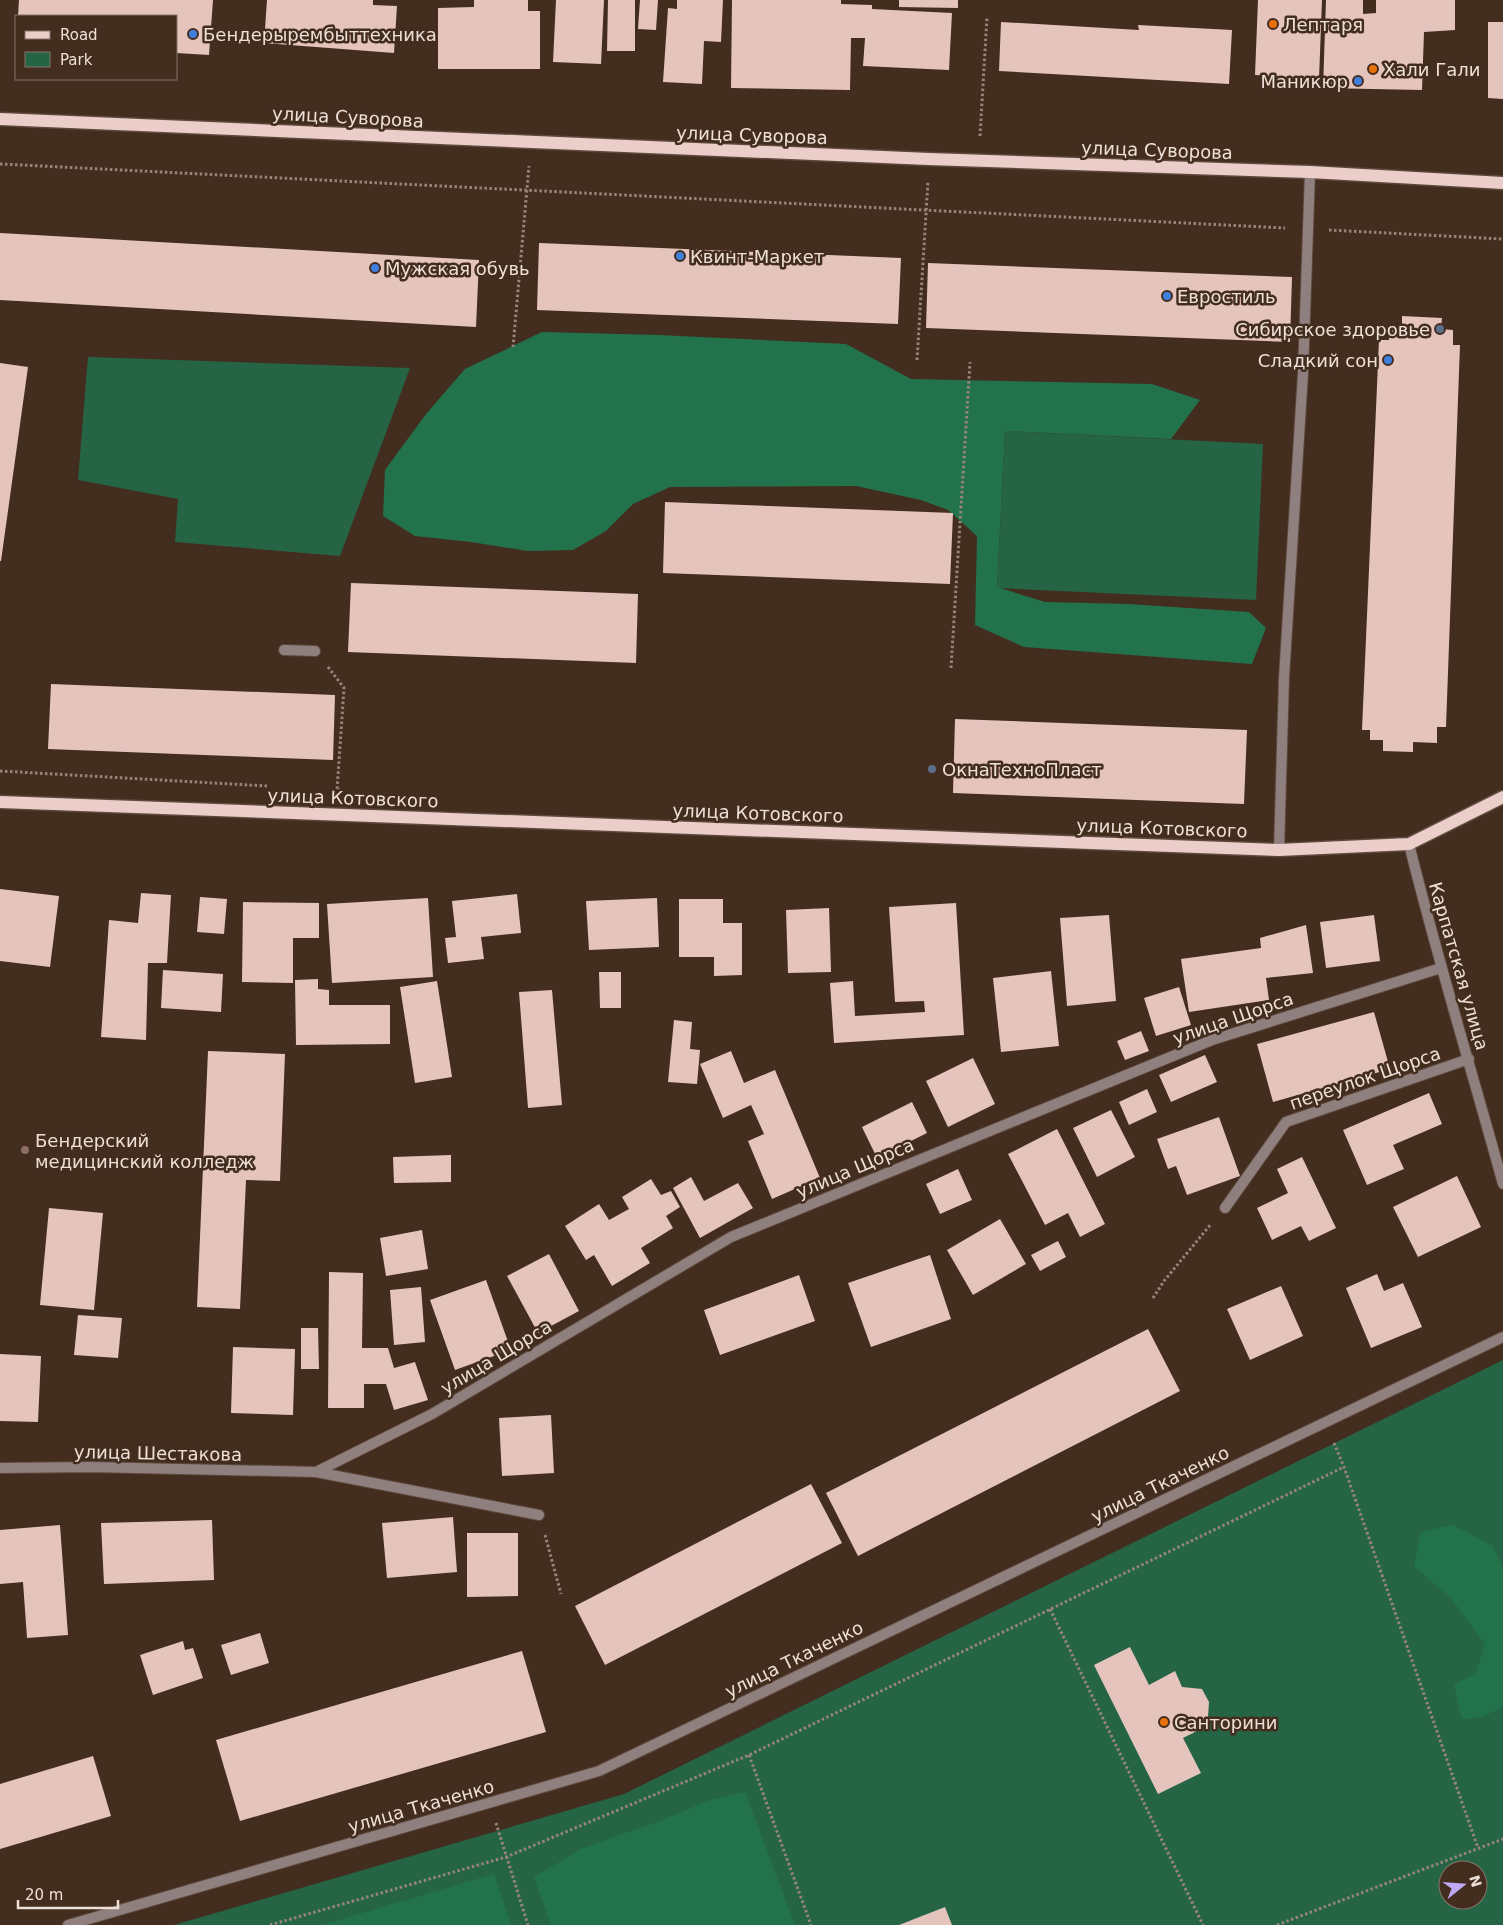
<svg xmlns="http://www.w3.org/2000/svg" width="1503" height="1925" viewBox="0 0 1503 1925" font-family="'DejaVu Sans',sans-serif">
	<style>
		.green { fill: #256545; fill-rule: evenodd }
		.forest { fill: #22734c }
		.building { fill: #e6c4be }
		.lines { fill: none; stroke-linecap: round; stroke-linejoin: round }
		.lane-casing { stroke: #5e493c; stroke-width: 12 }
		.street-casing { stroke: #5e493c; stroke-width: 12 }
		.primary-casing { stroke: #5e493c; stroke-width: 15 }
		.path { stroke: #98857a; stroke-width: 3; stroke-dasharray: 2.5 2.5; stroke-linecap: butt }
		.lane { stroke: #8f807f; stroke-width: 10 }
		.street { stroke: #8f807f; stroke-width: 10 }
		.primary { stroke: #ebcdca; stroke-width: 12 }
		.food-dot { fill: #e8710a; stroke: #432d1f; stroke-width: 2 }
		.shop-dot { fill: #3f7fe0; stroke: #432d1f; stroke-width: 2 }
		.service-dot { fill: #5c6f8a; stroke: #432d1f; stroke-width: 2 }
		.education-dot { fill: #8d6e63; stroke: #432d1f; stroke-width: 2 }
		.labels { text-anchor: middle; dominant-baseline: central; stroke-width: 5; stroke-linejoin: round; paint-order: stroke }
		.poi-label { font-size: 18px; fill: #eedfd7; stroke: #432d1f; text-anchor: start }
		.street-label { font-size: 18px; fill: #eedfd7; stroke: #432d1f }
	</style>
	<rect width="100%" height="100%" fill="#432d1f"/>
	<g class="green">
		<path d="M88,357L410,368L340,556L175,542L178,499L78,480Z"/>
		<path d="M1005,431L1263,444L1256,600L997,588Z"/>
		<path d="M1503,1360V1925H174L624,1794ZM1448,1870H1478V1900H1448Z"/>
	</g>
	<g class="forest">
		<path d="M542,332L658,335L846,344L911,379L1152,384L1200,400L1171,439L1005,431L997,587L1045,602L1129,604L1249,612L1266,628L1252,664L1024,647L975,625L977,536L948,510L921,500L856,486L670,487L633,504L606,531L573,550L528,551L471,542L415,536L383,516L385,470L426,414L465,369Z"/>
		<path d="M1453,1525L1493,1546L1503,1568V1707L1482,1717L1462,1719L1454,1685L1476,1673L1485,1644L1451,1598L1414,1566L1421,1532Z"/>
		<path d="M745,1792L795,1925H551L534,1877L583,1848L663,1820L707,1801Z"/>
		<path d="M494,1874L511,1925H322Z"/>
	</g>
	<g class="building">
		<path d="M19,0H213L209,55L176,53V16H18Z"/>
		<path d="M267,0H373V5L397,6L394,53L264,43Z"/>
		<path d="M474,0H528V11H540V69H438V8L474,7Z"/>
		<path d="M556,0H604L601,64L553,62Z"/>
		<path d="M608,0H635V51H607Z"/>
		<path d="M640,0H658L656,30L638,29Z"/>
		<path d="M677,0H723L721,42L704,41L702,84L663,82L668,8L677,9Z"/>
		<path d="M732,0H841V4L872,5V9L952,13L949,70L863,66L865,38H851L850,90L731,88Z"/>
		<path d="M899,0H958V8L899,7Z"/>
		<path d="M1258,0H1322L1319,79L1255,75Z"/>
		<path d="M1326,0H1363V14L1376,13V0H1455V30L1424,32L1422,90L1323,88Z"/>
		<path d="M1001,22L1139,30L1138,25L1232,30L1229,84L999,71Z"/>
		<path d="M1488,22H1503V99L1488,98Z"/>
		<path d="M0,233L479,260L476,327L0,300Z"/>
		<path d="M539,243L901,258L898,324L537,310Z"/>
		<path d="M928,263L1292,277L1290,342L926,328Z"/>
		<path d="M1402,316L1442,318L1441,329L1453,330V345H1460L1446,727H1437V743L1413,742V752L1383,751V740H1370V730H1362L1379,340H1389L1390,326H1402Z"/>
		<path d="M0,363L28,367L1,561H0Z"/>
		<path d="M665,502L953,513L950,584L663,573Z"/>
		<path d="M351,583L638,594L636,663L348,652Z"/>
		<path d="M51,684L335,695L333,760L48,749Z"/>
		<path d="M955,719L1247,730L1244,804L953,793Z"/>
		<path d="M0,889L59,896L50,967L0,961Z"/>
		<path d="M141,893L171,895L167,963H148L146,1040L101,1037L109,920L138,923Z"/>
		<path d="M517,894L521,933L481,937L484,959L448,963L445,938L456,937L452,901Z"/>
		<path d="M200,897L227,899L224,934L197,932Z"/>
		<path d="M428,898L433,977L332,983L327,904Z"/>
		<path d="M657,898L659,947L589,950L586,901Z"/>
		<path d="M679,899H723V923H742V975L714,976V957H679Z"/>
		<path d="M243,902L319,903V938H293V983L242,982Z"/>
		<path d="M956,903L964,1035L834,1043L830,983L853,981L855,1016L925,1012L924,1001L895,1002L889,907Z"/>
		<path d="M829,908L831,972L788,973L786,910Z"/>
		<path d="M1109,915L1116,1001L1067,1006L1060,918Z"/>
		<path d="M1374,915L1380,961L1326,968L1320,922Z"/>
		<path d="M1306,925L1313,973L1266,978L1269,1000L1189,1012L1181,959L1261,948L1260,938Z"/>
		<path d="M163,970L223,974L221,1012L161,1008Z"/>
		<path d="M1051,971L1059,1046L1001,1052L993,978Z"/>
		<path d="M599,972H621V1008H600Z"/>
		<path d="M318,979V989L329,990V1005H390V1044L296,1045L295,980Z"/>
		<path d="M437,981L452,1077L415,1083L400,987Z"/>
		<path d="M1179,987L1191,1025L1156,1036L1144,998Z"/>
		<path d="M552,990L562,1105L528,1108L519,992Z"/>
		<path d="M1374,1012L1390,1069L1273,1102L1257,1044Z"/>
		<path d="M674,1020L692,1022L690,1049L700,1050L697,1084L668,1082Z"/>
		<path d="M1141,1031L1149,1051L1125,1060L1117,1041Z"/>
		<path d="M208,1051L285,1054L280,1181L246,1180L240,1309L197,1307Z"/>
		<path d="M731,1051L744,1083L775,1070L820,1178L772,1199L748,1141L764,1134L751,1105L723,1118L700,1064Z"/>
		<path d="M1205,1055L1217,1082L1171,1102L1159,1075Z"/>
		<path d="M973,1058L995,1104L948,1127L926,1081Z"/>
		<path d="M1147,1089L1157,1112L1129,1125L1119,1102Z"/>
		<path d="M1429,1093L1442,1124L1393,1145L1404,1169L1367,1185L1343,1130Z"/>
		<path d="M912,1102L927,1133L877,1158L862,1127Z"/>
		<path d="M1111,1110L1135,1157L1097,1177L1073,1128Z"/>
		<path d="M1219,1117L1240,1176L1187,1195L1176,1166L1168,1169L1157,1139Z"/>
		<path d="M1057,1129L1105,1224L1080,1237L1068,1213L1045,1225L1008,1154Z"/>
		<path d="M451,1155V1182L394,1183L393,1157Z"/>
		<path d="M1302,1157L1336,1228L1309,1241L1301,1226L1272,1240L1257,1208L1288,1193L1277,1169Z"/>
		<path d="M958,1169L972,1200L940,1214L926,1184Z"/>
		<path d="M1457,1176L1481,1227L1418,1257L1393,1207Z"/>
		<path d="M691,1177L704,1201L738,1183L753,1208L700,1238L673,1188Z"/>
		<path d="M651,1179L661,1195L671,1191L680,1207L666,1216L673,1228L641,1248L650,1263L612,1286L594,1255L586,1260L565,1226L599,1204L609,1220L629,1209L622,1197Z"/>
		<path d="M49,1208L103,1213L94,1310L40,1305Z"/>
		<path d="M1000,1219L1026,1264L973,1295L947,1250Z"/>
		<path d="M422,1230L428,1269L386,1276L380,1238Z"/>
		<path d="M1058,1241L1066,1257L1040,1271L1031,1255Z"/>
		<path d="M549,1254L579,1311L538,1333L507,1276Z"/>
		<path d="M930,1255L951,1319L871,1347L848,1283Z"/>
		<path d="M329,1272L363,1273L362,1348H388L394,1368L415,1362L428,1400L394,1410L386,1384H364V1408H328Z"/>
		<path d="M1377,1274L1384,1291L1403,1283L1422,1327L1371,1348L1346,1288Z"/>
		<path d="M799,1275L815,1321L720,1355L704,1310Z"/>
		<path d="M486,1280L511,1350L455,1370L430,1300Z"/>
		<path d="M1281,1286L1303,1336L1250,1360L1227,1309Z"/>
		<path d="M421,1287L425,1342L394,1345L390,1290Z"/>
		<path d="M78,1315L122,1318L118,1358L74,1355Z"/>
		<path d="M301,1328H318L319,1369H301Z"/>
		<path d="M1148,1329L1180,1391L858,1556L826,1493Z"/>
		<path d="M233,1347L295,1349L293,1415L231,1413Z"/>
		<path d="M0,1354L41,1356L38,1422L0,1421Z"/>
		<path d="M551,1415L554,1473L502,1476L499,1418Z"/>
		<path d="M811,1484L842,1543L605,1665L575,1606Z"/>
		<path d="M453,1517L457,1572L387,1578L382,1523Z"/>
		<path d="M212,1520L214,1580L104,1584L101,1523Z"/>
		<path d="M60,1525L68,1635L27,1638L23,1582L0,1584V1530Z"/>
		<path d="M467,1533H518V1596L467,1597Z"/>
		<path d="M260,1633L269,1663L231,1675L221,1645Z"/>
		<path d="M183,1641L185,1650L193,1648L203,1678L153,1695L140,1655Z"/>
		<path d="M1130,1647L1149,1685L1175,1671L1182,1687L1202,1689L1209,1702L1208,1717L1203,1728L1183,1738L1201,1773L1158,1794L1094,1665Z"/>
		<path d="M522,1651L546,1732L240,1821L216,1740Z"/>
		<path d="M93,1756L111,1816L0,1849V1784Z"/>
		<path d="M945,1907L952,1925H899Z"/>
	</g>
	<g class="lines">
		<g class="lane-casing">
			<g id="lane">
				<path d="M284,650L315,651"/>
				<path d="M1279,850L1284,678L1303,373L1310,172"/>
				<path d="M1225,1208L1286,1122L1469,1059"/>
				<path d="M316,1472L539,1515"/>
			</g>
		</g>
		<g class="street-casing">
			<g id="street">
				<path d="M1409,844C1437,958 1472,1071 1503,1184"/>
				<path d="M0,1468L91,1467L316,1472L432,1414L731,1237L1212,1040L1441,968"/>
				<path d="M68,1925L599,1771L1503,1337"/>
			</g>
		</g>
		<g class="primary-casing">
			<g id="primary">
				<path d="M0,119L929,159L1310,172L1503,183"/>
				<path d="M0,802L1279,850L1409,844L1503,797"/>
			</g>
		</g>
		<g class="path">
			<path d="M980,136L987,17"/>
			<path d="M0,164L1285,228"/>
			<path d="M1329,230L1503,239"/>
			<path d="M513,347L529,166"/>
			<path d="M917,360L928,181"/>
			<path d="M328,667L344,688L337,790H340"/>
			<path d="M951,668L970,362"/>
			<path d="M0,771L267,786"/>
			<path d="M1153,1298L1164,1281L1211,1224"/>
			<path d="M1334,1443L1344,1467L1478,1848"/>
			<path d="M545,1535L561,1594"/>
			<path d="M1050,1609L1203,1925"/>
			<path d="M749,1755L811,1925"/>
			<path d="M496,1823L528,1925"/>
			<path d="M270,1925L506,1857L749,1755L1344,1467"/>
			<path d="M1277,1925L1503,1839"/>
		</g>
		<use href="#lane" class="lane"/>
		<use href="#street" class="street"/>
		<use href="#primary" class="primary"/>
	</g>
	<g class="food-dot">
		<circle cx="1273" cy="24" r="5"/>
		<circle cx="1373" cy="69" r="5"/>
		<circle cx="1164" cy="1722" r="5"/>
	</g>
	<g class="shop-dot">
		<circle cx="193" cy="34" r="5"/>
		<circle cx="1358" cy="81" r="5"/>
		<circle cx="680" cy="256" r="5"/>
		<circle cx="375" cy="268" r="5"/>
		<circle cx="1167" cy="296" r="5"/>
		<circle cx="1388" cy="360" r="5"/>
	</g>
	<g class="service-dot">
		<circle cx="1440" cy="329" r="5"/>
		<circle cx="932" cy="769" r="5"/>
	</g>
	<circle class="education-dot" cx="25" cy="1150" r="5"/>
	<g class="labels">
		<g class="poi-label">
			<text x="1283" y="24">Лептаря</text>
			<text x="203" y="34">Бендерырембыттехника</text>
			<text x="1383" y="69">Хали Гали</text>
			<text x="1348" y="81" text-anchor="end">Маникюр</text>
			<text x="690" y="256">Квинт-Маркет</text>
			<text x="385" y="268">Мужская обувь</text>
			<text x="1177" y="296">Евростиль</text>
			<text x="1430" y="329" text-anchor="end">Сибирское здоровье</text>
			<text x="1378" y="360" text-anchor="end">Сладкий сон</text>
			<text x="942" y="769">ОкнаТехноПласт</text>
			<text x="35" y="1140">Бендерский<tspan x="35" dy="21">медицинский колледж</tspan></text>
			<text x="1174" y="1722">Санторини</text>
		</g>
		<g class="street-label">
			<text transform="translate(348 117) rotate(3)">улица Суворова</text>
			<text transform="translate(752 135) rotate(2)">улица Суворова</text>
			<text transform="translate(1157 150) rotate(2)">улица Суворова</text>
			<text transform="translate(353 798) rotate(2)">улица Котовского</text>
			<text transform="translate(758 813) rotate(2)">улица Котовского</text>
			<text transform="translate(1162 828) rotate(2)">улица Котовского</text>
			<text transform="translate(1459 966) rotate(74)">Карпатская улица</text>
			<text transform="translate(1233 1018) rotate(-19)">улица Щорса</text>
			<text transform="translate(1365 1078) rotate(-19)">переулок Щорса</text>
			<text transform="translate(855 1168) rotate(-23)">улица Щорса</text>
			<text transform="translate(496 1357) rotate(-31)">улица Щорса</text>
			<text transform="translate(158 1453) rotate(1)">улица Шестакова</text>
			<text transform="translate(1160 1484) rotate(-26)">улица Ткаченко</text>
			<text transform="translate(794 1659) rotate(-26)">улица Ткаченко</text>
			<text transform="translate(421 1806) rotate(-16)">улица Ткаченко</text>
		</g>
	</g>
	<rect x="15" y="15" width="162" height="65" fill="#432d1f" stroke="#877469"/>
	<rect x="25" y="31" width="25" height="8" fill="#ebcdca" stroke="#877469"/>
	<text x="60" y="40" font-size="15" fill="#eedfd7">Road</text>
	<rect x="25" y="52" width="25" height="15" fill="#256545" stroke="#877469"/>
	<text x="60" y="65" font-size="15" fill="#eedfd7">Park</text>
	<g transform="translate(1463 1885) rotate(73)"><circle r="24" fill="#432d1f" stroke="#877469"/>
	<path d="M0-4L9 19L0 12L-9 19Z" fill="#bfa8f4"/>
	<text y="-8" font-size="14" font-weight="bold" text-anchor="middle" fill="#eedfd7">N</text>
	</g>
	<path d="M18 1900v8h100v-8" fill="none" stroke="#eedfd7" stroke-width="2.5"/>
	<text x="25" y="1900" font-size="15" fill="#eedfd7" stroke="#432d1f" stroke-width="4" paint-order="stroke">20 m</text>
</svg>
